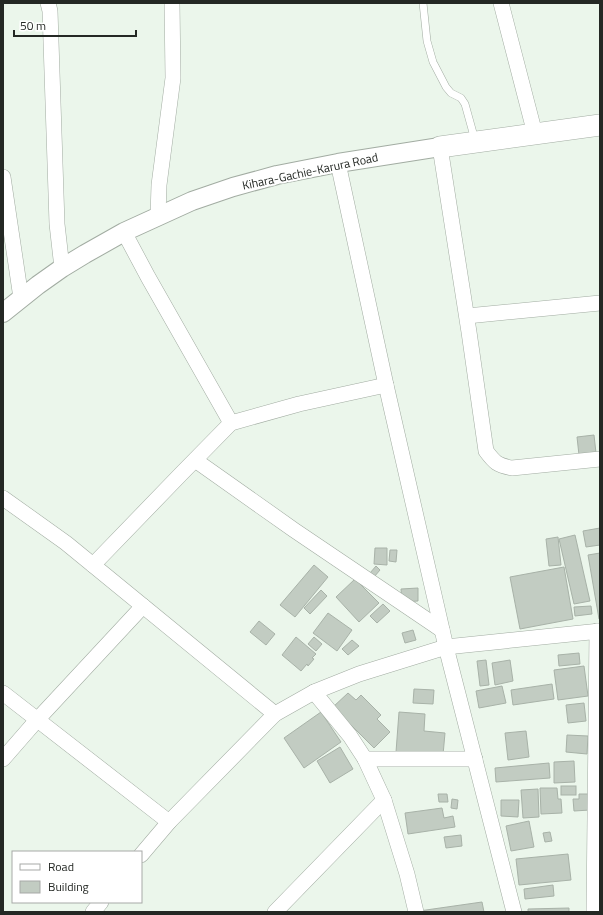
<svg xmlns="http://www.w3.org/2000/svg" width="603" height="915" viewBox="0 0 603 915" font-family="'Titillium Web',sans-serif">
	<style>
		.building { fill: #c2ccc2; stroke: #a8b2a8 }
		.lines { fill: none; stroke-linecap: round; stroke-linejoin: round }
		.service-casing { stroke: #a2aca2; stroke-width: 8 }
		.minor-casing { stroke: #a2aca2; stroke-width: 16 }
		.tertiary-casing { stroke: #a2aca2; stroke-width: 20 }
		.secondary-casing { stroke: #a2aca2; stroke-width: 22 }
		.service { stroke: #fff; stroke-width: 7 }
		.minor { stroke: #fff; stroke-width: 15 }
		.tertiary { stroke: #fff; stroke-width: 18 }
		.secondary { stroke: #fff; stroke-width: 21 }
		.labels { text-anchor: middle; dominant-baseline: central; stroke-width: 4; stroke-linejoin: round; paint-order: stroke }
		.street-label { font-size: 12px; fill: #242824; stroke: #fff }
	</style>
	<rect width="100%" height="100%" fill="#ebf6eb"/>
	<g class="building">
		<path d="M594,435L596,453L579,455L577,437Z"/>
		<path d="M600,528V545L586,547L583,531Z"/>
		<path d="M575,535L590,601L574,604L559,539Z"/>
		<path d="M558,537L561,565L549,566L546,539Z"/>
		<path d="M375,548H387V565L374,564Z"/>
		<path d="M390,550H397L396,562L389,561Z"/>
		<path d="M600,553V619H599L588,555Z"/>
		<path d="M314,565L328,577L295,617L280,605Z"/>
		<path d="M376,566L380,570L374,577L370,573Z"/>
		<path d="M564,567L573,619L520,629L510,577Z"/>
		<path d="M355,579L379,603L359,622L336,597Z"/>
		<path d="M418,588V601L402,602L401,589Z"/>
		<path d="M321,590L327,596L310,614L304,608Z"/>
		<path d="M383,604L390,611L377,623L370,616Z"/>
		<path d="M591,606L592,614L575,616L574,607Z"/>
		<path d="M328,613L352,630L337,651L313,633Z"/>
		<path d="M259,621L275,634L266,645L250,632Z"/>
		<path d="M413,630L416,640L405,643L402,633Z"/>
		<path d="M296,637L316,654L312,658L314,659L308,666L307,664L301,671L282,655Z"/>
		<path d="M314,637L322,644L316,651L308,644Z"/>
		<path d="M352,640L359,646L348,655L342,649Z"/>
		<path d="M579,653L580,664L559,666L558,655Z"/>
		<path d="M486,660L489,685L480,686L477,661Z"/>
		<path d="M510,660L513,681L495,685L492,663Z"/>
		<path d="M584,666L588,696L558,700L554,670Z"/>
		<path d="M552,684L554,699L513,705L511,690Z"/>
		<path d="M502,686L506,703L479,708L476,691Z"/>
		<path d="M414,689L434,690L433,704L413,703Z"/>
		<path d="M348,693L356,700L361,695L381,715L377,719L390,732L374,748L333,707Z"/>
		<path d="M584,703L586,721L568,723L566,705Z"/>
		<path d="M321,712L341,742L304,768L284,738Z"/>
		<path d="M399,712L425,714L424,731L445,733L443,755L396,752Z"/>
		<path d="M526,731L529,757L508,760L505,733Z"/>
		<path d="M567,735L588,736L587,754L566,752Z"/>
		<path d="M340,747L353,769L330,783L317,761Z"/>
		<path d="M574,761L575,782L554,783V762Z"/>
		<path d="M549,763L550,778L496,782L495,768Z"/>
		<rect x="561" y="786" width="15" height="9"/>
		<path d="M540,788H557L558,799H561L562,813L541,814Z"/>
		<path d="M538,789L539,817L523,818L521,790Z"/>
		<path d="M438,794H447L448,802H439Z"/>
		<path d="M579,794H589L590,810L574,811L573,799H579Z"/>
		<path d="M452,799L458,800L457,809L451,808Z"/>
		<path d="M501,800H519L518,817L501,816Z"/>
		<path d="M442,808L444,818L453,816L455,827L408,834L405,813Z"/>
		<path d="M529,821L534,847L511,851L506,826Z"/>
		<path d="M550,832L552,841L545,842L543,833Z"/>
		<path d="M461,835L462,846L446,848L444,837Z"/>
		<path d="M568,854L571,880L519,885L516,859Z"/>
		<path d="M553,885L554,896L525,899L524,889Z"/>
		<path d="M482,902L484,912H419V911Z"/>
		<path d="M569,908V912H528V909Z"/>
	</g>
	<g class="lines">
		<g class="service-casing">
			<path id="service" d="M423,3L427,41L433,62L446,87L451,93L461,98L465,104L475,140"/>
		</g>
		<g class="minor-casing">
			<g id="minor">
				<path d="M48,3L50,11L57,224L62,268"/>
				<path d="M501,3L535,134"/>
				<path d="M440,147L469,332L486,451C495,463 497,465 512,468L600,459"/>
				<path d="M338,163L386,385L446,647L514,912"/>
				<path d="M3,177L21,298"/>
				<path d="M158,216L159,185L173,78L172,3"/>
				<path d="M124,232L148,277L231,423"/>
				<path d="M467,316L600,303"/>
				<path d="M195,460L294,530L442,630"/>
				<path d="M3,498L66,543L275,714"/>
				<path d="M93,565L180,475L231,423L299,404L386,385"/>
				<path d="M3,693L169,822"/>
				<path d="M3,759L37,720L143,606"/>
				<path d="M365,759H475"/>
				<path d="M384,800L407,874L416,912"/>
				<path d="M141,855L169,822L275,714L314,692L359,674L446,647L600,631"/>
				<path d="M93,912L101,902"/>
				<path d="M275,912L384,800L365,759L350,736L314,692"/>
				<path d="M594,912L597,631"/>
			</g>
		</g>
		<g class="tertiary-casing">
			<path id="tertiary" d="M3,313L38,285L62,268L85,254L124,232L192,201L233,187L277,175L338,163L440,147"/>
		</g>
		<g class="secondary-casing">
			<path id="secondary" d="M440,147L600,125"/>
		</g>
		<use href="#service" class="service"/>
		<use href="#minor" class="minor"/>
		<use href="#tertiary" class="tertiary"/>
		<use href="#secondary" class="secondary"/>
	</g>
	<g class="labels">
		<g class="street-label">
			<text transform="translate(310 171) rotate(-12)">Kihara-Gachie-Karura Road</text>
		</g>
	</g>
	<rect width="603" height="915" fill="none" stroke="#242824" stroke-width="8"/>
	<rect x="12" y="851" width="130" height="52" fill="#ffffff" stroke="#a7a9a7"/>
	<rect x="20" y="864" width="20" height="6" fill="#ffffff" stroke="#a7a9a7"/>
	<text x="48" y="871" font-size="12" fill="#242824">Road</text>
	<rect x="20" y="881" width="20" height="12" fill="#c2ccc2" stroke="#a7a9a7"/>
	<text x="48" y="891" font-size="12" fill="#242824">Building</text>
	<path d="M14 30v6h122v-6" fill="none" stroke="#242824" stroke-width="2"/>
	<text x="20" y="30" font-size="12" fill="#242824" stroke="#ffffff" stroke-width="3" paint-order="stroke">50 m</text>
</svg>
